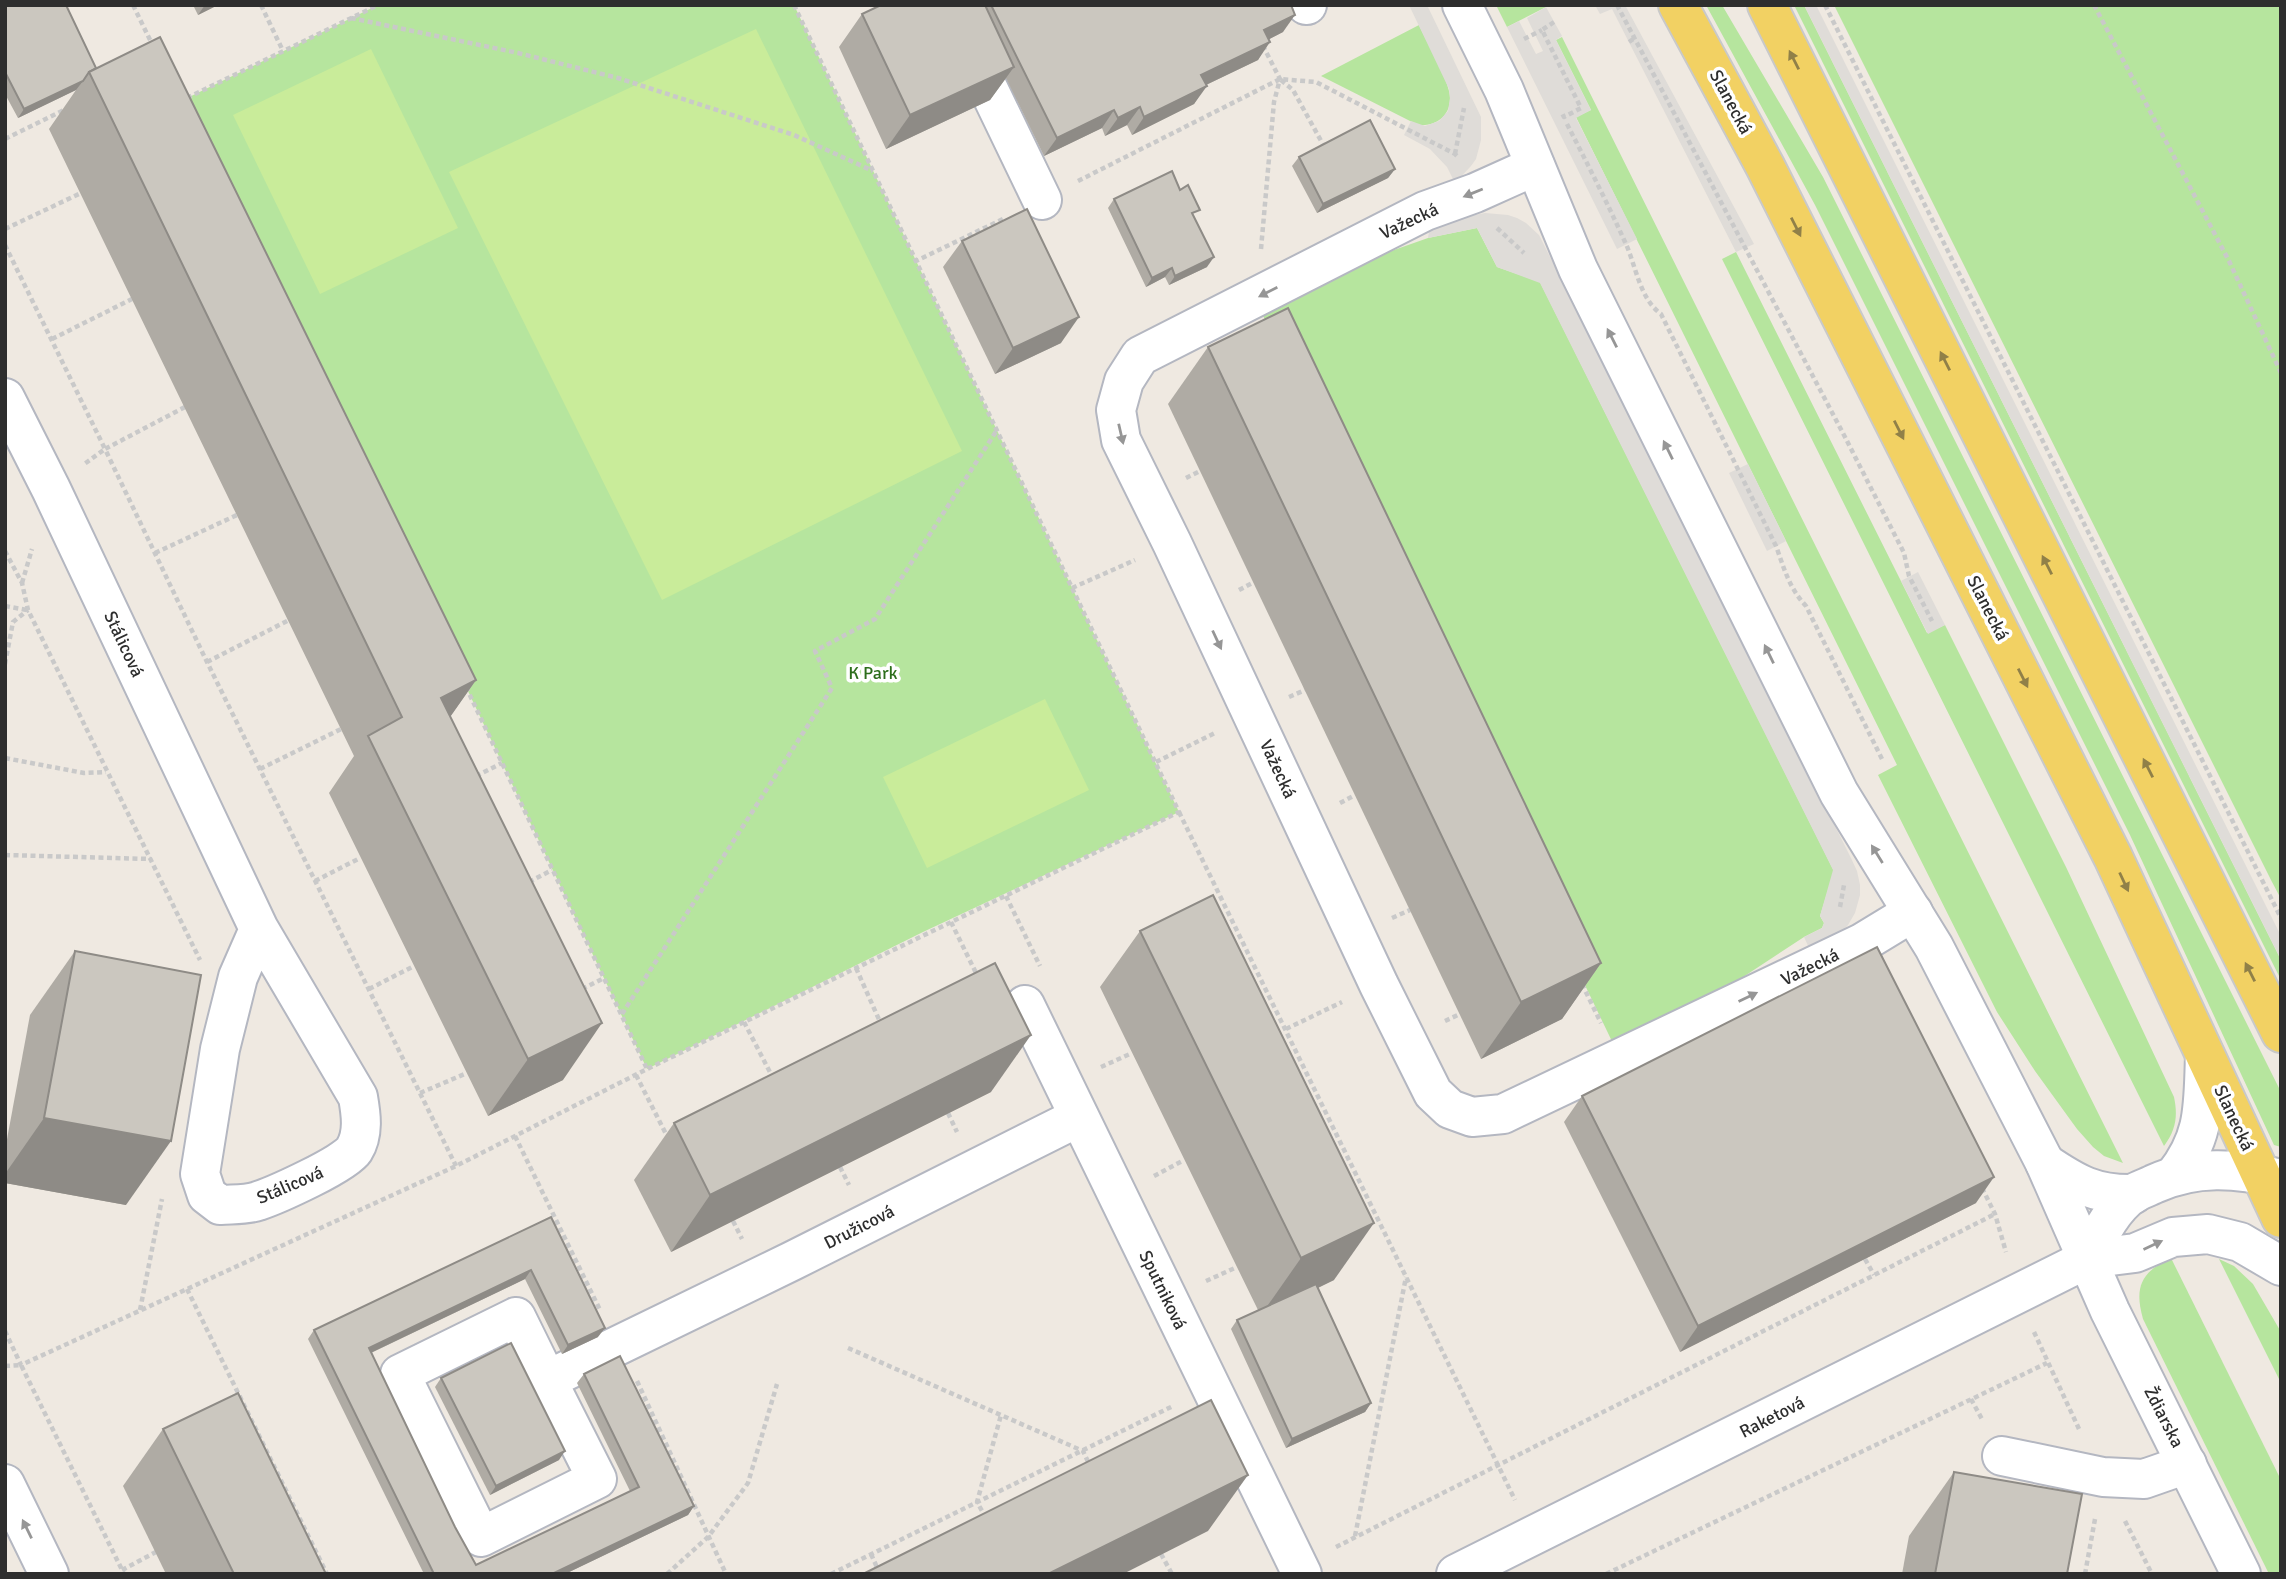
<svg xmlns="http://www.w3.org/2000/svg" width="2286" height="1579" viewBox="0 0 2286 1579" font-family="Signika,sans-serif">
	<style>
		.green { fill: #b6e59e }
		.pitch { fill: #c9ec9a }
		.plaza { fill: #dfdcd8 }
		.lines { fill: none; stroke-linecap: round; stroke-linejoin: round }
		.minor-casing { stroke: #b4b7c1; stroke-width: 42 }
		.major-casing { stroke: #c9c9c9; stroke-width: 42 }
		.path { stroke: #c9c9c9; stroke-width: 4.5; stroke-dasharray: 5 3.5; stroke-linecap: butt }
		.minor { stroke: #fff; stroke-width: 38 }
		.major { stroke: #f2d163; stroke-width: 38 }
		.wall { fill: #afaba4 }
		.shaded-wall { fill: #8e8b86 }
		.building { fill: #cbc7bf; stroke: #8e8b86; stroke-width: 2 }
		.oneway { fill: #908048 }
		.oneway2 { fill: #969696 }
		.labels { text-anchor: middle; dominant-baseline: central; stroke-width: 7; stroke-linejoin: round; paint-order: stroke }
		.street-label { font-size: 18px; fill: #2e2e2e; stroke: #fff }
		.park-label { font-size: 18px; fill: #2c6e1b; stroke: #fff }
	</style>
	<rect width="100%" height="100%" fill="#efe9e1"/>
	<g class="green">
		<path d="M378,5H794L1179,812L923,932L647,1069L449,651L181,101Z"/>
		<path d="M1496,5H1545L1546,7L1507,27Z"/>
		<path d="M1706,5H1722L1823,177L2281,1092V1147L2274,1145L2130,835L1815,205Z"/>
		<path d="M1794,5H1804L2281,960V980Z"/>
		<path d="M1834,5H2281V899L2271,880Z"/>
		<path d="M1419,25C1428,45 1444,70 1449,91C1454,112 1439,127 1418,125L1321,76Z"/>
		<path d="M1562,37L2123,1163L2104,1156L2093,1147L2077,1129L2035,1071L1997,1012L1878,775L1897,765L1576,117L1591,110L1556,40Z"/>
		<path d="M1477,228L1497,267L1540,282L1834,871L1820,916L1824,923L1822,928L1804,937L1620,1058L1255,299L1428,238Z"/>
		<path d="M1736,252L1927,633L1945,625L2066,867L2174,1097C2178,1116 2176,1130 2164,1146L1722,259Z"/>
		<path d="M2171,1258L2281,1480V1574H2269L2143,1319C2134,1287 2141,1272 2171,1258Z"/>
		<path d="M2219,1259L2234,1266L2253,1284L2281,1332V1383Z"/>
	</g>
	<g class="pitch">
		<path d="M756,29L962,451L662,600L449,172Z"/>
		<path d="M371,49L458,228L320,294L233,115Z"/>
		<path d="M1045,699L1089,790L927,868L883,777Z"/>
	</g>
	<g class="plaza">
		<path d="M1409,5H1427L1481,117V140L1476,159L1471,166L1455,183L1447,167L1430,149L1404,135L1411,121L1425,126L1439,121L1448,111L1450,98L1449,89Z"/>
		<path d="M1595,5H1625L1754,244L1736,252L1612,9L1600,14Z"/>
		<path d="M1804,5H1816L2281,936V960Z"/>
		<path d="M1546,7L1562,36L1556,40L1591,110L1576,118L1637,239L1617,249L1507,27L1519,21L1536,54L1543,51L1527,18Z"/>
		<path d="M1485,213L1508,215L1517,218L1526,223L1539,235L1851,858L1857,871L1860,885V895L1855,913L1848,925L1838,936L1810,950L1804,937L1822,928L1824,923L1820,916L1833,870L1540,283L1497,267L1477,228L1428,238L1430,224Z"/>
		<path d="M1748,464L1786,541L1767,551L1729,473Z"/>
		<path d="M1918,572L1945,625L1928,634L1901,581Z"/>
	</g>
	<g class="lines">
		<g class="minor-casing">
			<g id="minor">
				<path d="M948,5L1042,200"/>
				<path d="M1306,5H1307"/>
				<path d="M1462,5L1504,90L1578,269L1839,793L1934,947L2045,1163L2110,1311L2241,1574"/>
				<path d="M1535,166L1475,193L1425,211L1140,356L1124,381L1116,410L1121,440L1172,543L1379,985L1433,1093L1450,1109L1472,1117L1503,1114L1862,943L1913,912"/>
				<path d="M5,398L51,489L259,929L358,1097C361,1114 364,1134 354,1150C345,1164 276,1195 258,1201C247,1205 232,1204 220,1205L207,1195L200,1174L220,1049L238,977L259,929"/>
				<path d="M1025,1005L1302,1574"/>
				<path d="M2045,1163C2076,1184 2095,1195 2134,1194"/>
				<path d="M2174,1176C2206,1136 2203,1105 2205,1056"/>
				<path d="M2087,1259C2099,1236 2112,1208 2134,1193C2140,1190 2148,1187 2154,1184C2196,1165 2236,1168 2281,1179"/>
				<path d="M547,1380L597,1479L481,1537L400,1374L516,1317L547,1380L792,1261L1079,1117"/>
				<path d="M2002,1456L2103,1477L2144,1479L2187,1464"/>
				<path d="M5,1484L49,1574"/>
				<path d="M1456,1574L2087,1259L2135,1253L2173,1237L2208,1234L2240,1242L2281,1266"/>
			</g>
		</g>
		<g class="major-casing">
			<g id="major">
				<path d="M1678,5L1765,166L2113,857L2281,1218"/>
				<path d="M1767,5L2281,1033"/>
			</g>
		</g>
		<g class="path">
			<path d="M133,5L152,44"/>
			<path d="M261,5L283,51"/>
			<path d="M794,5L916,261"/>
			<path d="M1617,5L1845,437L1904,553L1909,576L1932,621"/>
			<path d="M1825,5L2281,918"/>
			<path d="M2094,5L2229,261L2281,373"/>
			<path d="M351,18L518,53L618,78L794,135L873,171"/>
			<path d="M1554,22L1542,30L1581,108L1564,117L1562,113"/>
			<path d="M1524,39L1542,30"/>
			<path d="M1629,42L1635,38"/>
			<path d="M1281,80L1293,90L1325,148"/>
			<path d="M187,98L378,5"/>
			<path d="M1567,124C1587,163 1607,202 1625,242C1636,265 1639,298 1661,314L1776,546C1784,568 1789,588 1806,606L1883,761"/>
			<path d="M5,139L64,110"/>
			<path d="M1455,154L1464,108"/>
			<path d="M1078,181L1280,79L1316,82L1455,154L1457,156"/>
			<path d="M1497,228L1524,253"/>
			<path d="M5,229L81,193"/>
			<path d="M5,245L105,449L83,465"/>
			<path d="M1261,249L1274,102L1280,79L1263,46"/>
			<path d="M52,339L132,299"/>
			<path d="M185,407L105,449L207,662L456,1166"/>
			<path d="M1186,478L1200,471"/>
			<path d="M5,551L22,583L28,610L200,960"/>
			<path d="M155,553L237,515"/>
			<path d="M22,583L32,549"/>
			<path d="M1072,588L1135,560"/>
			<path d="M1239,590L1254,582"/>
			<path d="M5,606L27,610"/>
			<path d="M207,662L289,620"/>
			<path d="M5,664L13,622L28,610"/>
			<path d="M466,687L647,1069"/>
			<path d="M1289,697L1305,690"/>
			<path d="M5,758L84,773L106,772"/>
			<path d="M1156,762L1215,733"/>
			<path d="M260,769L341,729"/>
			<path d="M476,776L502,763"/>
			<path d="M1340,803L1355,795"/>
			<path d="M1179,812L1515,1500"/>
			<path d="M5,855L151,859"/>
			<path d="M315,881L360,858"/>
			<path d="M529,882L552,870"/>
			<path d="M1006,896L1040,966"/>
			<path d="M1840,907L1844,885"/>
			<path d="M1392,918L1410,910"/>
			<path d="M951,922L977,975"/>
			<path d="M856,968L881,1024"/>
			<path d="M1582,984L1601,1023"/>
			<path d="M369,989L414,966"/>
			<path d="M582,989L604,978"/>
			<path d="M622,1014L832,688L815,651L875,619L997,430"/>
			<path d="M1445,1021L1460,1014"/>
			<path d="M744,1022L773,1078"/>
			<path d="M1286,1029L1342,1002"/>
			<path d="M1101,1067L1132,1053"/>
			<path d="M636,1075L668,1138"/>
			<path d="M420,1093L467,1073"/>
			<path d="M948,1113L957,1132"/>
			<path d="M515,1136L600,1310"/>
			<path d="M840,1167L849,1185"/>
			<path d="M1154,1176L1184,1160"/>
			<path d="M1982,1188L1995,1214L2006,1252"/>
			<path d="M733,1221L742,1239"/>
			<path d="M1865,1259L1874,1275"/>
			<path d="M1206,1281L1237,1267"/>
			<path d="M187,1289L327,1574"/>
			<path d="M140,1310L162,1199"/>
			<path d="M5,1331L21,1365L456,1166L647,1069L1179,812L916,261L1005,218"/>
			<path d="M2034,1332L2079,1429"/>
			<path d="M848,1348L1083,1451L1090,1466"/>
			<path d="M5,1366L21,1365L124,1574"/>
			<path d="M637,1381L726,1574"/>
			<path d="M1971,1399L1983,1421"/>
			<path d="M986,1518L977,1502L1001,1415"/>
			<path d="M2125,1521L2152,1574"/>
			<path d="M1355,1536L1406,1277"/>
			<path d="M1336,1547L1995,1214"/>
			<path d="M871,1554L880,1574"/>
			<path d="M1161,1554L1172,1574"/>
			<path d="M122,1570L156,1552"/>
			<path d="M667,1574L708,1537L748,1483L777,1384"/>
			<path d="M831,1574L1173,1406"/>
			<path d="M1606,1574L2047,1363"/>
			<path d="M2085,1574L2095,1519"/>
		</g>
		<use href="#minor" class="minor"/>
		<use href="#major" class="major"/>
	</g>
	<g class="wall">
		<path d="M5,5L96,68L476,680L450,717L563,1080L488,1116L329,793L354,756L49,129L76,90L18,118L5,94Z"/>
		<path d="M193,5H218L198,15Z"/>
		<path d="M881,5H1291L1283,32L1269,39L1258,60L1206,85L1194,104L1132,135L1127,125L1105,136L1102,128L1044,156L1006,78L990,100L886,149L839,47L862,14Z"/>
		<path d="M1299,157L1395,169L1388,178L1317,213L1292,166Z"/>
		<path d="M1114,199L1194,218L1207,267L1169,285L1165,277L1146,287L1108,208Z"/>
		<path d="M962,241L1061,343L995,374L943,267Z"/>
		<path d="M1208,347L1601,963L1562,1019L1481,1059L1168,404Z"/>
		<path d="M1140,931L1334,1280L1318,1288L1371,1403L1365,1412L1286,1448L1231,1329L1237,1320L1258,1310L1100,987Z"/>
		<path d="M75,951L126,1205L5,1183V1150L30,1015Z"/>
		<path d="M991,1092L671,1252L634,1180L674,1123Z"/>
		<path d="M1582,1096L1976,1203L1680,1352L1564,1122Z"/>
		<path d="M551,1217L598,1337L562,1354L525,1279L371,1353L455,1527L476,1565L630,1491L577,1383L584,1374L694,1506L688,1515L565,1574H424L308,1339L314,1330Z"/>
		<path d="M441,1378L559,1460L490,1495L435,1387Z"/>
		<path d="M163,1429L326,1574H166L123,1486Z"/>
		<path d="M1954,1472L2067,1574H1902L1909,1536Z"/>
	</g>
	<g class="shaded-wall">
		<path d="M205,5H218L198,15Z"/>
		<path d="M1295,15L1283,32L1252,48L1264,30Z"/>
		<path d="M1270,42L1258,60L1189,93L1201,75Z"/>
		<path d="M1014,67L990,100L886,149L910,115Z"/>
		<path d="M83,81L76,90L18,118L24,109Z"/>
		<path d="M1207,86L1194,104L1132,135L1144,117Z"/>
		<path d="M1140,107L1127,125L1105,136L1118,118Z"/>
		<path d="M1114,110L1102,128L1044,156L1057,138Z"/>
		<path d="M1395,169L1388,178L1317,213L1323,204Z"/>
		<path d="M1214,257L1207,267L1169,285L1175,276Z"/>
		<path d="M1172,268L1165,277L1146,287L1152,278Z"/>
		<path d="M1079,317L1061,343L995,374L1013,348Z"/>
		<path d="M476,680L436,737L441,698Z"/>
		<path d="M1601,963L1562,1019L1481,1059L1521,1002Z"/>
		<path d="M602,1023L563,1080L488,1116L528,1059Z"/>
		<path d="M1031,1035L991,1092L671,1252L710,1195Z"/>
		<path d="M44,1118L171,1141L126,1205L5,1183V1174Z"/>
		<path d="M1994,1177L1976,1203L1680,1352L1698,1326Z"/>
		<path d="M1374,1223L1334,1280L1261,1315L1301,1258Z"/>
		<path d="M531,1270L525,1279L362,1357L369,1348Z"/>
		<path d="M605,1328L598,1337L562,1354L568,1345Z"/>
		<path d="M1371,1403L1365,1412L1286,1448L1292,1439Z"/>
		<path d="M565,1451L559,1460L490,1495L496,1486Z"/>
		<path d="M1248,1475L1208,1531L1123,1574H1048Z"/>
		<path d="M694,1506L688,1515L565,1574H552Z"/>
	</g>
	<g class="building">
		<path d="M5,5H66L96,68L89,72L83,81L24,109L5,72Z"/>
		<path d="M881,5H985L1014,67L910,115L862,14Z"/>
		<path d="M991,5H1291L1295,15L1264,30L1270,42L1201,75L1207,86L1144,117L1140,107L1118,118L1114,110L1057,138Z"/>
		<path d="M160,37L476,680L441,698L602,1023L528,1059L368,736L402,717L89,72Z"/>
		<path d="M1370,120L1395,169L1323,204L1299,157Z"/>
		<path d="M1172,171L1180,190L1188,185L1200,210L1192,213L1214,257L1175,276L1172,268L1152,278L1114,199Z"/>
		<path d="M1027,209L1079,317L1013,348L962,241Z"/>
		<path d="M1288,308L1601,963L1521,1002L1208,347Z"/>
		<path d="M1213,895L1374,1223L1301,1258L1140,931Z"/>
		<path d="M1877,947L1994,1177L1698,1326L1582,1096Z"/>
		<path d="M75,951L201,975L171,1141L44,1118Z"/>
		<path d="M995,963L1031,1035L710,1195L674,1123Z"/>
		<path d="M551,1217L605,1328L568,1345L531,1270L369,1348L455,1527L476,1565L639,1487L584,1374L620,1356L694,1506L552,1574H434L314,1330Z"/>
		<path d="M1316,1284L1371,1403L1292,1439L1237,1320Z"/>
		<path d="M511,1343L565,1451L496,1486L441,1378Z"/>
		<path d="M238,1393L326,1574H234L163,1429Z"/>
		<path d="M1211,1400L1248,1475L1048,1574H863Z"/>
		<path d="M1954,1472L2082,1494L2067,1574H1935Z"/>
	</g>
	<defs><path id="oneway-solid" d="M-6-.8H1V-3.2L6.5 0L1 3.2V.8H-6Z" transform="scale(1.75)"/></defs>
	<g class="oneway">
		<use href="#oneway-solid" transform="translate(1794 60) rotate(-117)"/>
		<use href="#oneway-solid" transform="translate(1796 227) rotate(63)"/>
		<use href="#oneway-solid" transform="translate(1945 361) rotate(-117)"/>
		<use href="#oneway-solid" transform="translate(1899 430) rotate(63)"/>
		<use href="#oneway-solid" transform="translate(2047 565) rotate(-117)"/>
		<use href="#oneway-solid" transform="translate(2023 678) rotate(63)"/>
		<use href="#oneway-solid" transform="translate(2148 768) rotate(-117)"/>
		<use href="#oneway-solid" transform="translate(2124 882) rotate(65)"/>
		<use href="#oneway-solid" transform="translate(2250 972) rotate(-117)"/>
	</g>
	<g class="oneway2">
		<use href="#oneway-solid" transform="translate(1473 193) rotate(158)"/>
		<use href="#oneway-solid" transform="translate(1268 292) rotate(153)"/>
		<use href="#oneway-solid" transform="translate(1612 338) rotate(-117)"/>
		<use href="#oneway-solid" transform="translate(1121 434) rotate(77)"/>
		<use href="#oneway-solid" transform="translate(1668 450) rotate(-116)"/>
		<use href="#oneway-solid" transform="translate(1217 640) rotate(65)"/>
		<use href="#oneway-solid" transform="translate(1769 654) rotate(-116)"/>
		<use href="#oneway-solid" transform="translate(1877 854) rotate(-122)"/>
		<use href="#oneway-solid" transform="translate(1748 997) rotate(-26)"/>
		<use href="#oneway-solid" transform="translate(2153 1245) rotate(-25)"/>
		<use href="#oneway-solid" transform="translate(27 1529) rotate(-116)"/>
	</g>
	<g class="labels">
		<g class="street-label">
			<text transform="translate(1731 102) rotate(62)">Slanecká</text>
			<text transform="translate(1409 221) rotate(-25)">Važecká</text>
			<text transform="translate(1988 608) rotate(63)">Slanecká</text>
			<text transform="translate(124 644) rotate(65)">Stálicová</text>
			<text transform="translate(1278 769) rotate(65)">Važecká</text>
			<text transform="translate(1810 967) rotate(-26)">Važecká</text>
			<text transform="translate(2234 1118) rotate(65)">Slanecká</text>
			<text transform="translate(290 1185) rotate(-23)">Stálicová</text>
			<text transform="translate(859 1227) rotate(-27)">Družicová</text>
			<text transform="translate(1163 1290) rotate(64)">Sputniková</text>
			<text transform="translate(1772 1417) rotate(-27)">Raketová</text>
			<text transform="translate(2164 1417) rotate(63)">Ždiarska</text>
		</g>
		<g class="park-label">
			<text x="873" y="673">K Park</text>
		</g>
	</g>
	<rect width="2286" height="1579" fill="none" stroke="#2e2e2e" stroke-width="14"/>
</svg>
